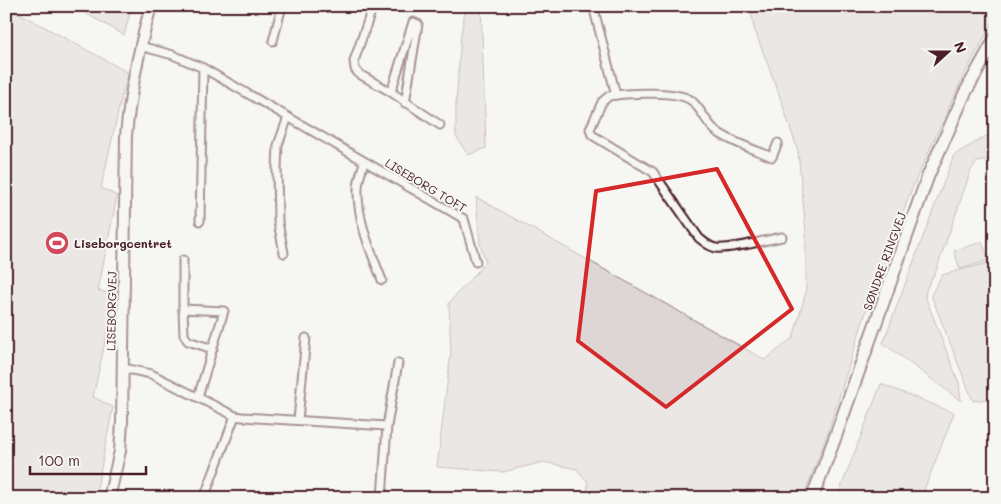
<svg xmlns="http://www.w3.org/2000/svg" width="1001" height="504" viewBox="0 0 1001 504" font-family="Mali,sans-serif">
	<style>
		.green { fill: #ddd6d5; stroke: #947a80 }
		.lines { fill: none; stroke-linecap: round; stroke-linejoin: round }
		.street-casing { stroke: #4a1f2b; stroke-width: 11 }
		.secondary-casing { stroke: #4a1f2b; stroke-width: 14 }
		.primary-casing { stroke: #4a1f2b; stroke-width: 15 }
		.street { stroke: #f6f6f2; stroke-width: 7 }
		.secondary { stroke: #f6f6f2; stroke-width: 10 }
		.primary { stroke: #f6f6f2; stroke-width: 11 }
		.marked { fill: none; stroke: #d62828; stroke-width: 4; stroke-linejoin: round }
		.labels { text-anchor: middle; dominant-baseline: central; stroke-width: 4; stroke-linejoin: round; paint-order: stroke }
		.street-label { font-size: 12px; fill: #4a1f2b; stroke: #f6f6f2 }
		.poi-label { font-size: 12px; font-weight: bold; fill: #4a1f2b; stroke: #f6f6f2; text-anchor: start }
	</style>
	<rect width="100%" height="100%" fill="#f6f6f2"/>
	<filter id="ink" filterUnits="userSpaceOnUse"><feTurbulence type="fractalNoise" baseFrequency=".02" numOctaves="2"/><feDisplacementMap in="SourceGraphic" scale="10" xChannelSelector="R" yChannelSelector="G"/><feConvolveMatrix kernelMatrix="1 2 1 2 8 2 1 2 1" color-interpolation-filters="sRGB"/></filter>
	<g filter="url(#ink)">
		<g class="green">
			<path d="M6,6L129,73L121,99L101,188L117,196L98,290L115,296L93,397L113,407L95,498H6Z"/>
			<path d="M73,6H132L124,35Z"/>
			<path d="M466,6H481L486,148L468,155L456,136V104L461,34Z"/>
			<path d="M750,6H995V18L963,77L913,186L869,302L828,432L803,498H587L588,482L577,469L543,462L503,472L437,467L451,352L449,303L486,262L480,244L476,197L765,360L793,338L806,292V232L798,151L778,91L754,28Z"/>
			<path d="M995,131V158L977,162L971,170L936,271L927,287L925,296L959,383L961,401L883,343L954,155Z"/>
			<path d="M982,242L989,260L960,269L954,251Z"/>
			<path d="M995,261V398L973,401L931,295L942,275Z"/>
			<path d="M881,384L954,413L921,498H837Z"/>
		</g>
		<g class="lines">
			<g class="street-casing">
				<g id="street">
					<path d="M373,6L354,61L355,69L359,74L391,92L440,125"/>
					<path d="M593,6L616,95"/>
					<path d="M273,41L282,6"/>
					<path d="M140,46L173,55L203,68L200,221"/>
					<path d="M203,68L288,117L278,145L277,168L278,222L284,253"/>
					<path d="M391,92L413,22L418,24L405,103"/>
					<path d="M288,117L464,219L476,262"/>
					<path d="M778,143L772,157C754,149 732,143 716,131C706,123 702,110 692,101C679,90 626,93 609,96L602,102L590,129L592,135L653,172L699,238C704,242 709,247 716,248C731,250 766,240 782,237"/>
					<path d="M364,162C362,170 358,180 358,189C357,220 371,252 382,280"/>
					<path d="M183,309V260"/>
					<path d="M123,368L151,374L235,416L242,417L387,426"/>
					<path d="M198,397L224,311L183,309L184,335L188,341L213,349"/>
					<path d="M298,420L306,338"/>
					<path d="M204,498L235,416"/>
					<path d="M382,498L387,426L398,363"/>
				</g>
			</g>
			<g class="secondary-casing">
				<path id="secondary" d="M109,498L120,451L122,422L126,136C130,92 139,49 151,6"/>
			</g>
			<g class="primary-casing">
				<path id="primary" d="M812,498L836,435L928,176L965,93L995,39"/>
			</g>
			<use href="#street" class="street"/>
			<use href="#secondary" class="secondary"/>
			<use href="#primary" class="primary"/>
		</g>
	</g>
	<path d="M0 0H1001V504H0ZM717,169L792,309L666,407L578,341L596,191Z" fill="#f6f6f2" fill-opacity=".55" fill-rule="evenodd"/>
	<path class="marked" d="M717,169L792,309L666,407L578,341L596,191Z"/>
	<defs>
		<g id="stadium-disc" transform="scale(1.25)"><circle r="9.5" fill="#d1495b" stroke="#f6f6f2"/><path d="M0-5a6.5 5 0 1 0 0 10a6.5 5 0 1 0 0-10ZM-3.5-1.8h7v3.6h-7Z" fill="#fff"/></g>
	</defs>
	<g fill-rule="evenodd">
		<use href="#stadium-disc" x="57" y="243"/>
	</g>
	<g class="labels">
		<g class="street-label">
			<text transform="translate(426 185) rotate(31)">LISEBORG TOFT</text>
			<text transform="translate(884 261) rotate(-70)">SØNDRE RINGVEJ</text>
			<text transform="translate(111 311) rotate(-89)">LISEBORGVEJ</text>
		</g>
		<g class="poi-label">
			<text x="74" y="243">Liseborgcentret</text>
		</g>
	</g>
	<rect width="1001" height="504" fill="none" stroke="#f6f6f2" stroke-width="25"/>
	<rect x="12" y="12" width="976" height="479" fill="none" stroke="#4a1f2b" stroke-width="2" filter="url(#ink)"/>
	<g transform="translate(948 52) rotate(69)" stroke="#f6f6f2" stroke-width="4" paint-order="stroke">
	<path d="M0-4L9 19L0 12L-9 19Z" fill="#4a1f2b"/>
	<text y="-8" font-size="14" font-weight="bold" text-anchor="middle" fill="#4a1f2b">N</text>
	</g>
	<path d="M30 466v8h116v-8" fill="none" stroke="#4a1f2b" stroke-width="2.5"/>
	<text x="38" y="466" font-size="15" fill="#4a1f2b" stroke="#f6f6f2" stroke-width="4" paint-order="stroke">100 m</text>
</svg>
